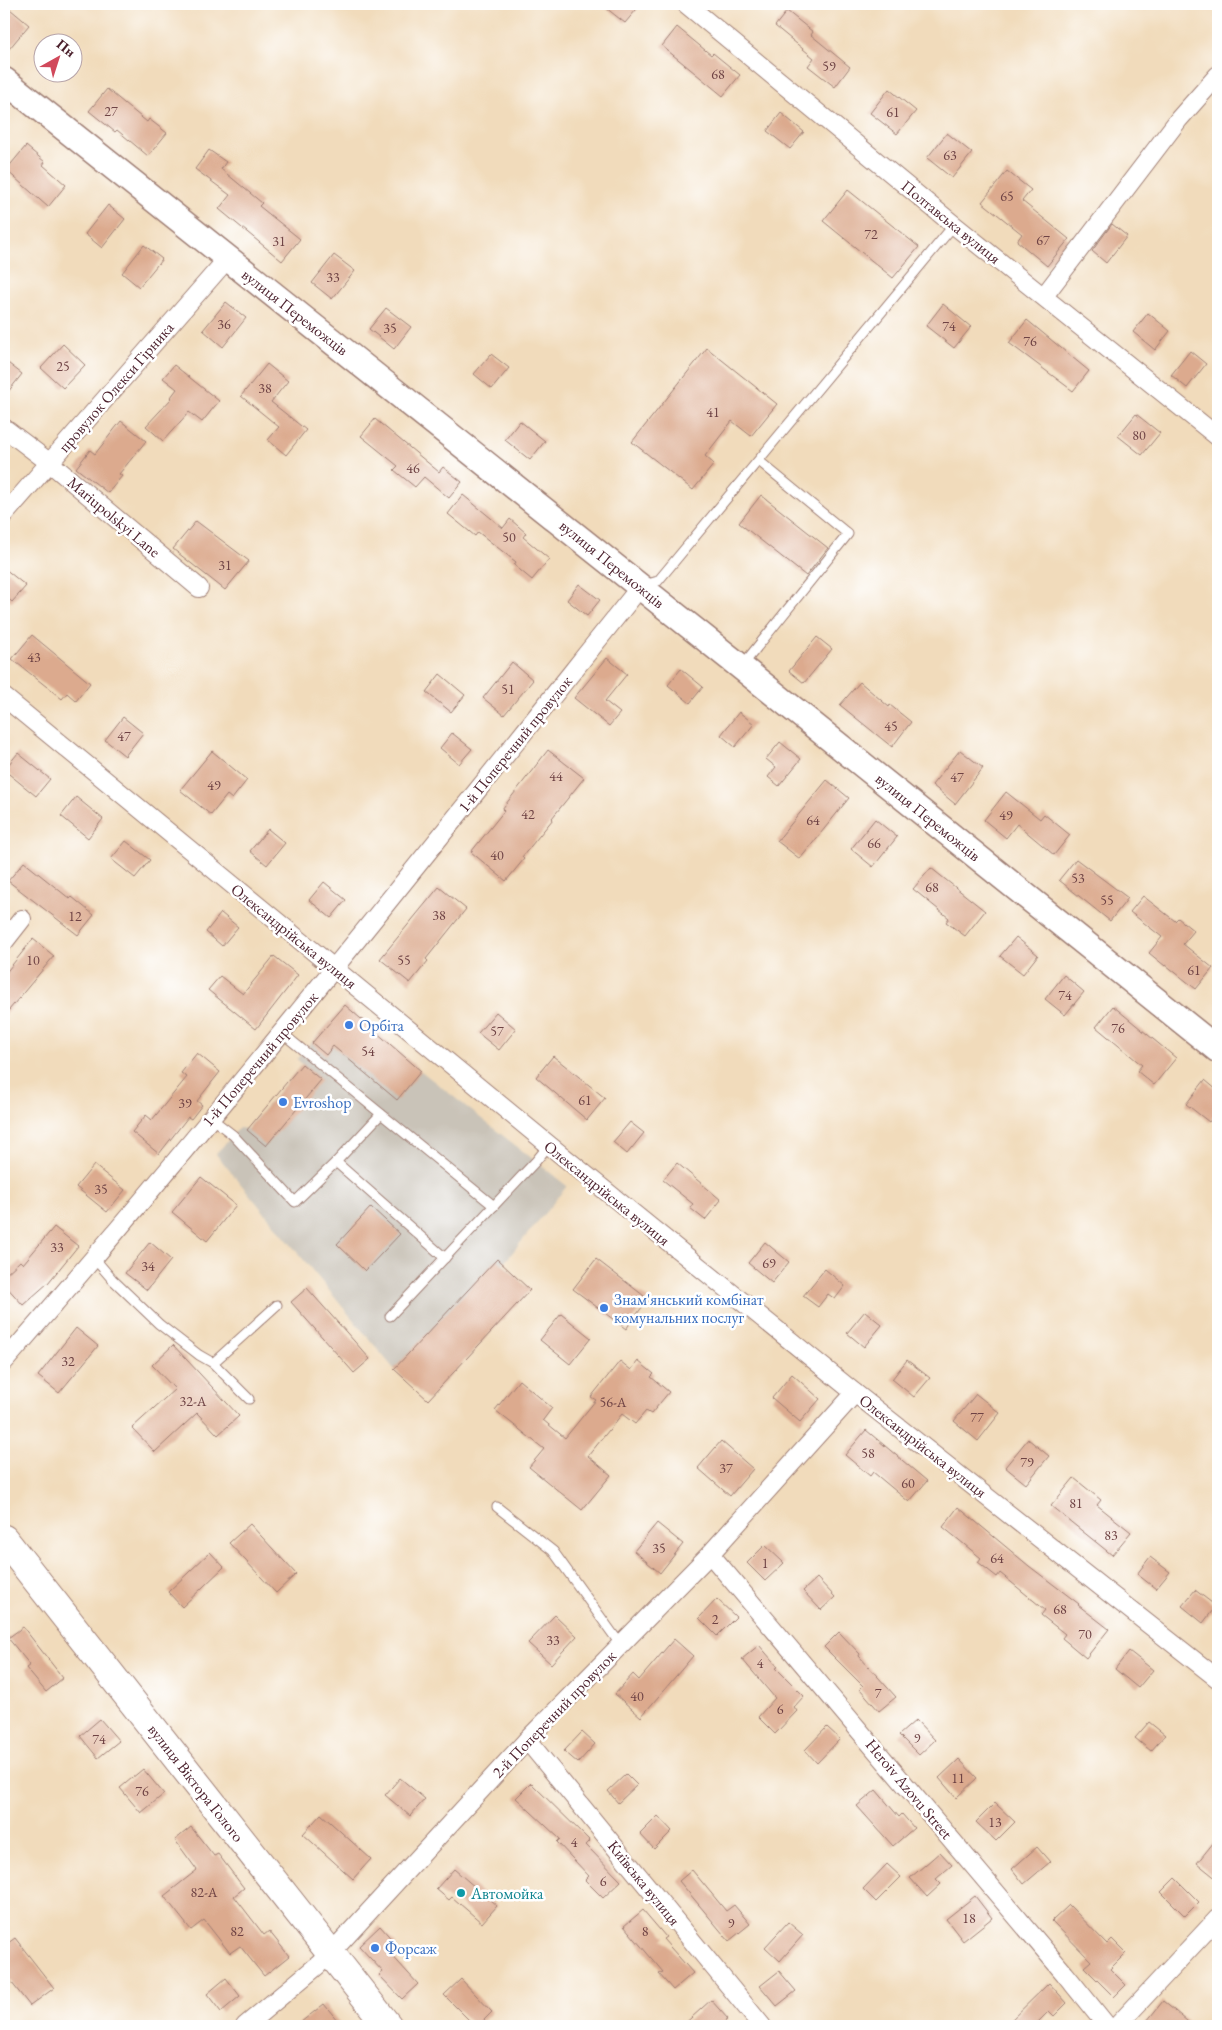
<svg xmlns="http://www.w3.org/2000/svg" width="1222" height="2030" viewBox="0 0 1222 2030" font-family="'EB Garamond',serif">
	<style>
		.industrial { fill: #c9c3b8 }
		.building { fill: #dcaa8e }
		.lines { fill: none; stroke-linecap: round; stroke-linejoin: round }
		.lane-casing { stroke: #9e7d73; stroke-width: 11 }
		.street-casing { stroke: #9e7d73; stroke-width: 20 }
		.secondary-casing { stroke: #9e7d73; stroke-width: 28 }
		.primary-casing { stroke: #9e7d73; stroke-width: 30 }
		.lane { stroke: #fff; stroke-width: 9 }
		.street { stroke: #fff; stroke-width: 18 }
		.secondary { stroke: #fff; stroke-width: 25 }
		.primary { stroke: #fff; stroke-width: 28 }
		.shop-dot { fill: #3f7fe0; stroke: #fff; stroke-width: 2 }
		.culture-dot { fill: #0f9aa8; stroke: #fff; stroke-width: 2 }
		.labels { text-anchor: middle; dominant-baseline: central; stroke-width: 5; stroke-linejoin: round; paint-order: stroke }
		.number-label { font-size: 14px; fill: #6e4244 }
		.street-label { font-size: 16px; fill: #4a1f2b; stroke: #fff }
		.shop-label { font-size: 16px; fill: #366cbe; stroke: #fff; text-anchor: start }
		.culture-label { font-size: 16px; fill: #0d838f; stroke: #fff; text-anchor: start }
	</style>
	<rect width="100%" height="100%" fill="#fff"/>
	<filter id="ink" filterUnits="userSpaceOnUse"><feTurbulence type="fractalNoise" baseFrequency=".02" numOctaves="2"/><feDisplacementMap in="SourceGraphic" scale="10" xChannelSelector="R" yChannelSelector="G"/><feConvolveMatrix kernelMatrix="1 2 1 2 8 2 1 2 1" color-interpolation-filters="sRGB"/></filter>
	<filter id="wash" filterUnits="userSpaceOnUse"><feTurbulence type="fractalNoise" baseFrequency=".0096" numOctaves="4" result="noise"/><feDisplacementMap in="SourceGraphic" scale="20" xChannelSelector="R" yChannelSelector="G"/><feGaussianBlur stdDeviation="1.12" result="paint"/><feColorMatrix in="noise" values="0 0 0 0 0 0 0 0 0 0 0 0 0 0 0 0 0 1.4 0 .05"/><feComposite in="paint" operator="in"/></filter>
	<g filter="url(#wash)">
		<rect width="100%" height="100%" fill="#f1dbbb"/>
		<path class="industrial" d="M345,1005L421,1071L567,1186L503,1264L530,1290L428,1400L394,1369L216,1154L239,1128L247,1129L302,1064L297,1059Z"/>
		<g id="blocks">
			<g class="building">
				<path d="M4,4L29,25L4,55Z"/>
				<path d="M601,4H641L625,23Z"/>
				<path d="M787,11L813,32L811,35L850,67L835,87L808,66L814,58L775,26Z"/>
				<path d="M677,27L711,55L713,53L740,75L723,96L662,46Z"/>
				<path d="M107,89L147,122L149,119L167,133L148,156L117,130L115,132L89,111Z"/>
				<path d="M889,89L916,111L897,134L870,113Z"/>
				<path d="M781,113L804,132L790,149L767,131Z"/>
				<path d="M947,133L972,153L952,178L927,158Z"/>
				<path d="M26,146L45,162L43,165L66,185L48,207L6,170Z"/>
				<path d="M209,150L226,162L221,169L262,203L259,206L300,239L282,261L219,209L230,195L195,169Z"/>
				<path d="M1007,171L1031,190L1022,201L1069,239L1047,266L1017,241L1022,234L982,202Z"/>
				<path d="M848,190L919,247L893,278L823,221Z"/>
				<path d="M108,205L125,219L102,248L85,234Z"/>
				<path d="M1112,224L1127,236L1106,263L1092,251Z"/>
				<path d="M144,245L162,259L139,287L122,273Z"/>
				<path d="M334,255L355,271L332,299L312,283Z"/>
				<path d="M226,302L246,318L223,347L203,330Z"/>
				<path d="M943,304L971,327L954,348L926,326Z"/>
				<path d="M386,308L411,327L394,349L369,329Z"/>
				<path d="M1148,313L1170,331L1155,350L1133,332Z"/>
				<path d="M1027,320L1089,371L1073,391L1009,343Z"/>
				<path d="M63,344L85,365L63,388L41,368Z"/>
				<path d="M707,348L777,404L751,436L732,421L705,456L714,464L693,490L632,442Z"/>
				<path d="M1190,351L1206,364L1187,388L1171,375Z"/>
				<path d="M491,354L509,368L492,389L474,374Z"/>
				<path d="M4,360L22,374L4,397Z"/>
				<path d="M267,364L288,381L271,402L306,430L286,455L268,440L279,427L241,396Z"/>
				<path d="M174,365L219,401L202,422L189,412L163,441L146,426L172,398L171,397L177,389L163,378Z"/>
				<path d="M1136,414L1160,433L1142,455L1118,436Z"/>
				<path d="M375,419L439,472L443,467L462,482L449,498L424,477L415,487L394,470L398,466L361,436Z"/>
				<path d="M121,421L146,441L119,474L122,476L108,493L76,468L90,450L95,454Z"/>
				<path d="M520,421L545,441L530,460L505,440Z"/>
				<path d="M463,495L503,528L510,519L526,533L523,537L549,559L532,580L514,565L516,562L478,532L475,536L448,514Z"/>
				<path d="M761,495L828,548L806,576L739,523Z"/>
				<path d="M196,521L249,561L225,590L173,549Z"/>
				<path d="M4,568L26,586L12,602L4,595Z"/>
				<path d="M579,584L600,600L587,616L567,600Z"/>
				<path d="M32,635L90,683L76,701L67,693L62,699L12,659Z"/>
				<path d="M817,637L832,649L804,683L789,671Z"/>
				<path d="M607,658L627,674L605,701L620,713L609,726L574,698Z"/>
				<path d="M512,662L533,680L504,715L483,698Z"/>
				<path d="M681,669L703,687L690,703L668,685Z"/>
				<path d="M440,674L465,695L451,712L426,692Z"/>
				<path d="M860,682L889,707L890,705L911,722L892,747L840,705Z"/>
				<path d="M739,712L754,724L735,747L721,735Z"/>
				<path d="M123,717L143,733L125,756L105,740Z"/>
				<path d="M452,733L472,749L459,764L440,748Z"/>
				<path d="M780,742L801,759L779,786L768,777L776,767L766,759Z"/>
				<path d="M548,750L584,778L552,818L553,819L522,857L524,859L506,881L471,852L504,811L502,809Z"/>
				<path d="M960,750L983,768L955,804L932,785Z"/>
				<path d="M212,751L247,780L232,799L227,795L211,815L180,790Z"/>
				<path d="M18,753L50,779L36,796L4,770Z"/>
				<path d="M827,780L849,798L800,859L777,841Z"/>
				<path d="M1006,792L1040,819L1044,814L1070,835L1054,855L1017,824L1006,838L984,820Z"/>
				<path d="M76,797L103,819L88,838L61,816Z"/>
				<path d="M875,819L897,837L873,867L851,849Z"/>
				<path d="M268,829L285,843L267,865L250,851Z"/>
				<path d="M126,841L150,860L135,878L111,859Z"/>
				<path d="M1076,859L1128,898L1110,921L1059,880Z"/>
				<path d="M24,862L70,899L72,897L94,915L78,935L8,881Z"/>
				<path d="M931,868L985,911L965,936L946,922L949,918L913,889Z"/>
				<path d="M324,882L346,900L331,918L309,900Z"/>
				<path d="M439,887L466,909L426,959L428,961L410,983L380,959Z"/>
				<path d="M1143,896L1175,921L1178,918L1194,931L1183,944L1213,968L1196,989L1166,965L1165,966L1149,953L1162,937L1130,912Z"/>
				<path d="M221,913L238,927L222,946L206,932Z"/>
				<path d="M1016,937L1038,955L1023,974L1000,956Z"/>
				<path d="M33,939L54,956L4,1016V975Z"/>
				<path d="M274,956L298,975L256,1029L208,990L220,976L243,994Z"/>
				<path d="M1064,975L1084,992L1065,1015L1045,999Z"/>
				<path d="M345,1005L421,1071L397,1100L333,1046L326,1055L312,1043Z"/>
				<path d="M1113,1006L1176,1058L1154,1085L1137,1071L1142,1065L1096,1027Z"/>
				<path d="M496,1012L516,1029L499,1050L478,1033Z"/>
				<path d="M197,1053L220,1072L197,1101L202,1105L191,1119L188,1117L159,1154L132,1132L146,1115L152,1120L187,1077L181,1073Z"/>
				<path d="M553,1056L605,1098L587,1120L536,1077Z"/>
				<path d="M302,1064L321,1080L266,1146L247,1130Z"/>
				<path d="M1205,1080L1218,1091V1111L1209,1122L1186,1104Z"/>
				<path d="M630,1122L644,1133L627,1154L613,1142Z"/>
				<path d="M677,1163L721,1200L705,1220L690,1208L693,1204L663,1180Z"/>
				<path d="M94,1165L125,1190L107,1212L76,1187Z"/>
				<path d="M201,1177L236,1205L207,1241L172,1212Z"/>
				<path d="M371,1207L400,1234L365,1271L337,1244Z"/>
				<path d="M54,1227L78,1246L48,1283L23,1305L4,1284V1276L20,1261L23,1264Z"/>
				<path d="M150,1242L171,1260L147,1290L125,1273Z"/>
				<path d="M765,1242L789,1262L772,1283L748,1263Z"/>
				<path d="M497,1259L530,1290L428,1400L394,1369Z"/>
				<path d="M596,1259L648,1299L626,1329L573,1289Z"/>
				<path d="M825,1269L845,1286L835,1299L828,1294L818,1307L803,1296Z"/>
				<path d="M307,1288L370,1359L354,1373L291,1302Z"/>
				<path d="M865,1311L882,1325L864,1347L847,1333Z"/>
				<path d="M561,1314L591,1338L570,1364L540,1340Z"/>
				<path d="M76,1328L98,1346L59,1393L38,1376Z"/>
				<path d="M173,1345L239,1416L218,1435L197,1413L155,1452L132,1428L175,1389L152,1365Z"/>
				<path d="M907,1360L930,1378L914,1397L892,1379Z"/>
				<path d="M620,1361L631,1370L638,1361L654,1374L651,1377L669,1392L651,1414L646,1411L635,1424L622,1414L588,1456L611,1475L582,1510L529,1467L544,1449L495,1410L519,1380L552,1408L543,1420L565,1438L596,1400L591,1397Z"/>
				<path d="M792,1374L820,1399L800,1422L772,1398Z"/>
				<path d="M976,1394L1000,1413L978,1441L954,1421Z"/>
				<path d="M866,1430L927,1481L909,1502L873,1472L870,1476L845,1455Z"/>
				<path d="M1028,1439L1049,1456L1026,1484L1005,1467Z"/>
				<path d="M721,1441L753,1469L730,1496L698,1468Z"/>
				<path d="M1074,1478L1101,1500L1097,1505L1131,1532L1112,1555L1051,1506Z"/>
				<path d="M958,1507L1029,1566L1079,1604L1078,1605L1109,1629L1086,1658L1062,1638L1065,1634L1041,1615L1045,1610L1000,1573L997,1577L978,1562L981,1558L943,1527Z"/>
				<path d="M657,1523L683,1544L660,1573L634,1551Z"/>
				<path d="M250,1524L296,1574L276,1593L229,1543Z"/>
				<path d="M765,1545L784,1563L765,1581L747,1563Z"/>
				<path d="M210,1552L224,1567L182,1607L168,1592Z"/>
				<path d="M1150,1557L1170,1572L1156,1589L1137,1574Z"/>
				<path d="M817,1578L835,1597L821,1610L803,1591Z"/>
				<path d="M1195,1590L1216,1606L1203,1623L1182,1606Z"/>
				<path d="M717,1599L736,1617L717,1636L699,1618Z"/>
				<path d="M555,1615L577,1636L551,1664L528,1643Z"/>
				<path d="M23,1627L63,1678L46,1692L26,1668L30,1665L8,1638Z"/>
				<path d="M839,1632L860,1654L859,1656L896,1697L879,1711L860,1689L863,1686L824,1647Z"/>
				<path d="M674,1639L693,1656L641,1717L615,1694L633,1674L639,1680Z"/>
				<path d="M759,1645L778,1667L776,1668L804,1696L794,1707L797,1711L775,1734L758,1717L775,1698L742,1659Z"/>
				<path d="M1129,1651L1153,1670L1138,1688L1115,1669Z"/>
				<path d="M100,1719L119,1741L98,1758L80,1736Z"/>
				<path d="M916,1720L935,1740L919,1755L899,1735Z"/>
				<path d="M1149,1722L1165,1735L1151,1751L1135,1738Z"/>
				<path d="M827,1727L840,1739L817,1763L805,1750Z"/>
				<path d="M582,1732L595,1744L578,1763L564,1751Z"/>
				<path d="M959,1759L977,1778L956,1798L939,1778Z"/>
				<path d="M143,1769L164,1794L141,1813L120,1788Z"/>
				<path d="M626,1774L637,1785L618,1803L608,1791Z"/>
				<path d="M400,1778L425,1799L410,1816L385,1795Z"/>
				<path d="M531,1783L590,1841L586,1845L621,1881L603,1898L585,1880L589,1876L557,1842L560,1839L516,1798Z"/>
				<path d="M876,1790L899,1817L902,1814L914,1828L893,1846L857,1806Z"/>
				<path d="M995,1803L1015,1822L996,1841L976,1822Z"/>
				<path d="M321,1814L371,1859L353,1879L303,1834Z"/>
				<path d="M658,1816L672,1831L654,1849L640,1834Z"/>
				<path d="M191,1827L214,1856L218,1854L244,1888L234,1896L264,1935L269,1931L289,1956L264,1976L240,1946L230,1953L204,1920L191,1930L164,1896L197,1870L175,1840Z"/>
				<path d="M1218,1837V1880L1197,1863Z"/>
				<path d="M1037,1847L1050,1862L1024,1884L1012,1869Z"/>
				<path d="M940,1852L952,1865L936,1879L941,1884L927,1897L910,1878Z"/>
				<path d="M887,1864L901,1877L876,1902L863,1889Z"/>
				<path d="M454,1869L497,1906L482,1923L452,1897L449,1900L436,1889Z"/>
				<path d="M692,1870L726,1911L734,1905L750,1924L729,1941L679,1881Z"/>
				<path d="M1175,1878L1199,1902L1185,1916L1161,1892Z"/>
				<path d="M975,1896L992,1918L963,1941L946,1919Z"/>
				<path d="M1069,1905L1107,1944L1112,1939L1126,1953L1110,1969L1126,1985L1114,1997L1084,1967L1091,1961L1052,1921Z"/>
				<path d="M643,1910L666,1937L663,1939L693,1973L673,1990L659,1974L663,1972L624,1926Z"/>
				<path d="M788,1922L803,1935L780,1961L765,1947Z"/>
				<path d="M380,1926L396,1944L388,1951L418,1984L402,1999L379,1975L383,1972L359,1946Z"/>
				<path d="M15,1938L54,1988L30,2006L4,1973V1946Z"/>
				<path d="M779,1971L796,1991L777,2006L760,1986Z"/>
				<path d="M226,1978L240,1996L221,2012L207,1994Z"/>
				<path d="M461,1979L492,2012L478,2026H475L444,1995Z"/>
				<path d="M1049,1983L1067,2003L1054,2016L1049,2011L1034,2026H1005Z"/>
				<path d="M711,2000L728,2019L720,2026H682Z"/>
				<path d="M1163,2001L1193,2026H1143Z"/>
				<path d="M324,2004L342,2026H296Z"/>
			</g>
		</g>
	</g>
	<g filter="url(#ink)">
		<use href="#blocks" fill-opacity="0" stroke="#9e7d73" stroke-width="1"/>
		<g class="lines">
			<g class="lane-casing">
				<g id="lane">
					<path d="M644,585L658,581L954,225"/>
					<path d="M742,666L848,534L759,461"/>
					<path d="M282,1033L494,1206"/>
					<path d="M211,1118L233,1135L295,1202L336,1162L381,1114"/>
					<path d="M336,1162L445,1258"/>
					<path d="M94,1258L112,1279L159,1324L199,1355L213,1363L249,1399"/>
					<path d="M390,1316L536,1161L549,1145"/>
					<path d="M213,1363L277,1305"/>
					<path d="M497,1507L553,1551L620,1644"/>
				</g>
			</g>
			<g class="street-casing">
				<g id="street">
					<path d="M686,4L954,225L1218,437"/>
					<path d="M1044,296L1179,119L1218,75"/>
					<path d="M4,428L50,463L199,588"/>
					<path d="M4,515L228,258"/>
					<path d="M4,697L549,1145L855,1393L1218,1679"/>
					<path d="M4,942L22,919"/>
					<path d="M4,1362C224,1110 432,847 641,586"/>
					<path d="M710,1554L1065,1974L1107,2026"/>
					<path d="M527,1740L762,2026"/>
					<path d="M245,2026L318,1965L341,1942L527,1740L710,1554L855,1393"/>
					<path d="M1117,2026L1218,1918"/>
				</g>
			</g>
			<g class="secondary-casing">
				<path id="secondary" d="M4,80L741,667L1218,1050"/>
			</g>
			<g class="primary-casing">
				<path id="primary" d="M4,1539L388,2026"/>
			</g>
			<use href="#lane" class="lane"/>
			<use href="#street" class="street"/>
			<use href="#secondary" class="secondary"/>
			<use href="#primary" class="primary"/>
		</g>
	</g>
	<g class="shop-dot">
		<circle cx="349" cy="1025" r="5"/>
		<circle cx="283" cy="1102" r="5"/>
		<circle cx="604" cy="1308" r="5"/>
		<circle cx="375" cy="1948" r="5"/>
	</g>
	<circle class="culture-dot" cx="461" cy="1893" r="5"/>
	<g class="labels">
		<g class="number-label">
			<text x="829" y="66">59</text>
			<text x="718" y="74">68</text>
			<text x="111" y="111">27</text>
			<text x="893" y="112">61</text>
			<text x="950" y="155">63</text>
			<text x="1007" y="196">65</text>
			<text x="871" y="234">72</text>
			<text x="1043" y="240">67</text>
			<text x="279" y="241">31</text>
			<text x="333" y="277">33</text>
			<text x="224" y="324">36</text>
			<text x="949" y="326">74</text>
			<text x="390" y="328">35</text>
			<text x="1030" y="341">76</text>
			<text x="63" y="366">25</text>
			<text x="265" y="388">38</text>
			<text x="713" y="412">41</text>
			<text x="1139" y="435">80</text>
			<text x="413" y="468">46</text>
			<text x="509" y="537">50</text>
			<text x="225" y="565">31</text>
			<text x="34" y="657">43</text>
			<text x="508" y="689">51</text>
			<text x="891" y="726">45</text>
			<text x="124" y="736">47</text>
			<text x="556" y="776">44</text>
			<text x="957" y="777">47</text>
			<text x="214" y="785">49</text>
			<text x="528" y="814">42</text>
			<text x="1006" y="815">49</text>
			<text x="813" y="820">64</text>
			<text x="874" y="843">66</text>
			<text x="497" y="855">40</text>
			<text x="1078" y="878">53</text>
			<text x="932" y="887">68</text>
			<text x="1107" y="900">55</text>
			<text x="439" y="915">38</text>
			<text x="75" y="916">12</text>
			<text x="33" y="960">10</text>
			<text x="404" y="960">55</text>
			<text x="1194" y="970">61</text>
			<text x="1065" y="995">74</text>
			<text x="1118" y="1028">76</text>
			<text x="497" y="1031">57</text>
			<text x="368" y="1051">54</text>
			<text x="585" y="1100">61</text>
			<text x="185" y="1103">39</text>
			<text x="101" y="1189">35</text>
			<text x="57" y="1247">33</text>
			<text x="769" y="1263">69</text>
			<text x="148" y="1266">34</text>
			<text x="68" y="1361">32</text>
			<text x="193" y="1401">32-А</text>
			<text x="613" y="1402">56-А</text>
			<text x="977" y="1417">77</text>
			<text x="868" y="1453">58</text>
			<text x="1027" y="1462">79</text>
			<text x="726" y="1468">37</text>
			<text x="908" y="1483">60</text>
			<text x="1076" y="1503">81</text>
			<text x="1111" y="1535">83</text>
			<text x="659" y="1548">35</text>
			<text x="997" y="1558">64</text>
			<text x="765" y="1563">1</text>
			<text x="1060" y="1609">68</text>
			<text x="715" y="1619">2</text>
			<text x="1085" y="1634">70</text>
			<text x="553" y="1640">33</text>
			<text x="760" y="1663">4</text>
			<text x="878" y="1693">7</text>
			<text x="637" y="1696">40</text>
			<text x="780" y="1709">6</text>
			<text x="917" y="1738">9</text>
			<text x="99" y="1739">74</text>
			<text x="958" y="1778">11</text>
			<text x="142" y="1791">76</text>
			<text x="995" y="1822">13</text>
			<text x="574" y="1842">4</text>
			<text x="603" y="1881">6</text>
			<text x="204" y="1892">82-А</text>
			<text x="969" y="1918">18</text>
			<text x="731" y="1923">9</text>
			<text x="237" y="1931">82</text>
			<text x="645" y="1931">8</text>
		</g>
		<g class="street-label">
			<text transform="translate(951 222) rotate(39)">Полтавська вулиця</text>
			<text transform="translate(295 312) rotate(38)">вулиця Переможців</text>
			<text transform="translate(116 387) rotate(-49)">провулок Олекси Гірника</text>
			<text transform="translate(114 517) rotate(40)">Mariupolskyi Lane</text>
			<text transform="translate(612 564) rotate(39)">вулиця Переможців</text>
			<text transform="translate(515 744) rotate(-51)">1-й Поперечний провулок</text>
			<text transform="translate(928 817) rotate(39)">вулиця Переможців</text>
			<text transform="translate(294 936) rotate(39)">Олександрійська вулиця</text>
			<text transform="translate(260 1059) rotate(-50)">1-й Поперечний провулок</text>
			<text transform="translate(607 1193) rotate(39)">Олександрійська вулиця</text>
			<text transform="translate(923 1446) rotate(38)">Олександрійська вулиця</text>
			<text transform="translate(554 1714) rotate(-46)">2-й Поперечний провулок</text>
			<text transform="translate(196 1783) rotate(52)">вулиця Віктора Голого</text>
			<text transform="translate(909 1789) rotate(50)">Heroiv Azovu Street</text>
			<text transform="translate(644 1883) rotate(51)">Київська вулиця</text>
		</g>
		<g class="shop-label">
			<text x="359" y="1025">Орбіта</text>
			<text x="293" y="1102">Evroshop</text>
			<text x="614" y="1299">Знам'янський комбінат<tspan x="614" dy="18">комунальних послуг</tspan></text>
			<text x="385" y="1948">Форсаж</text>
		</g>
		<g class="culture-label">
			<text x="471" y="1893">Автомойка</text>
		</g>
	</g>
	<rect width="1222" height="2030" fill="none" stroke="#fff" stroke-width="20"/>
	<g transform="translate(58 58) rotate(39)"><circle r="24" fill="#ffffff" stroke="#b7a5aa"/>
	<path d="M0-4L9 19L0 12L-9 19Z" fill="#d1495b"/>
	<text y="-8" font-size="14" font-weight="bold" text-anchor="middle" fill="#4a1f2b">Пн</text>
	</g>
</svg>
